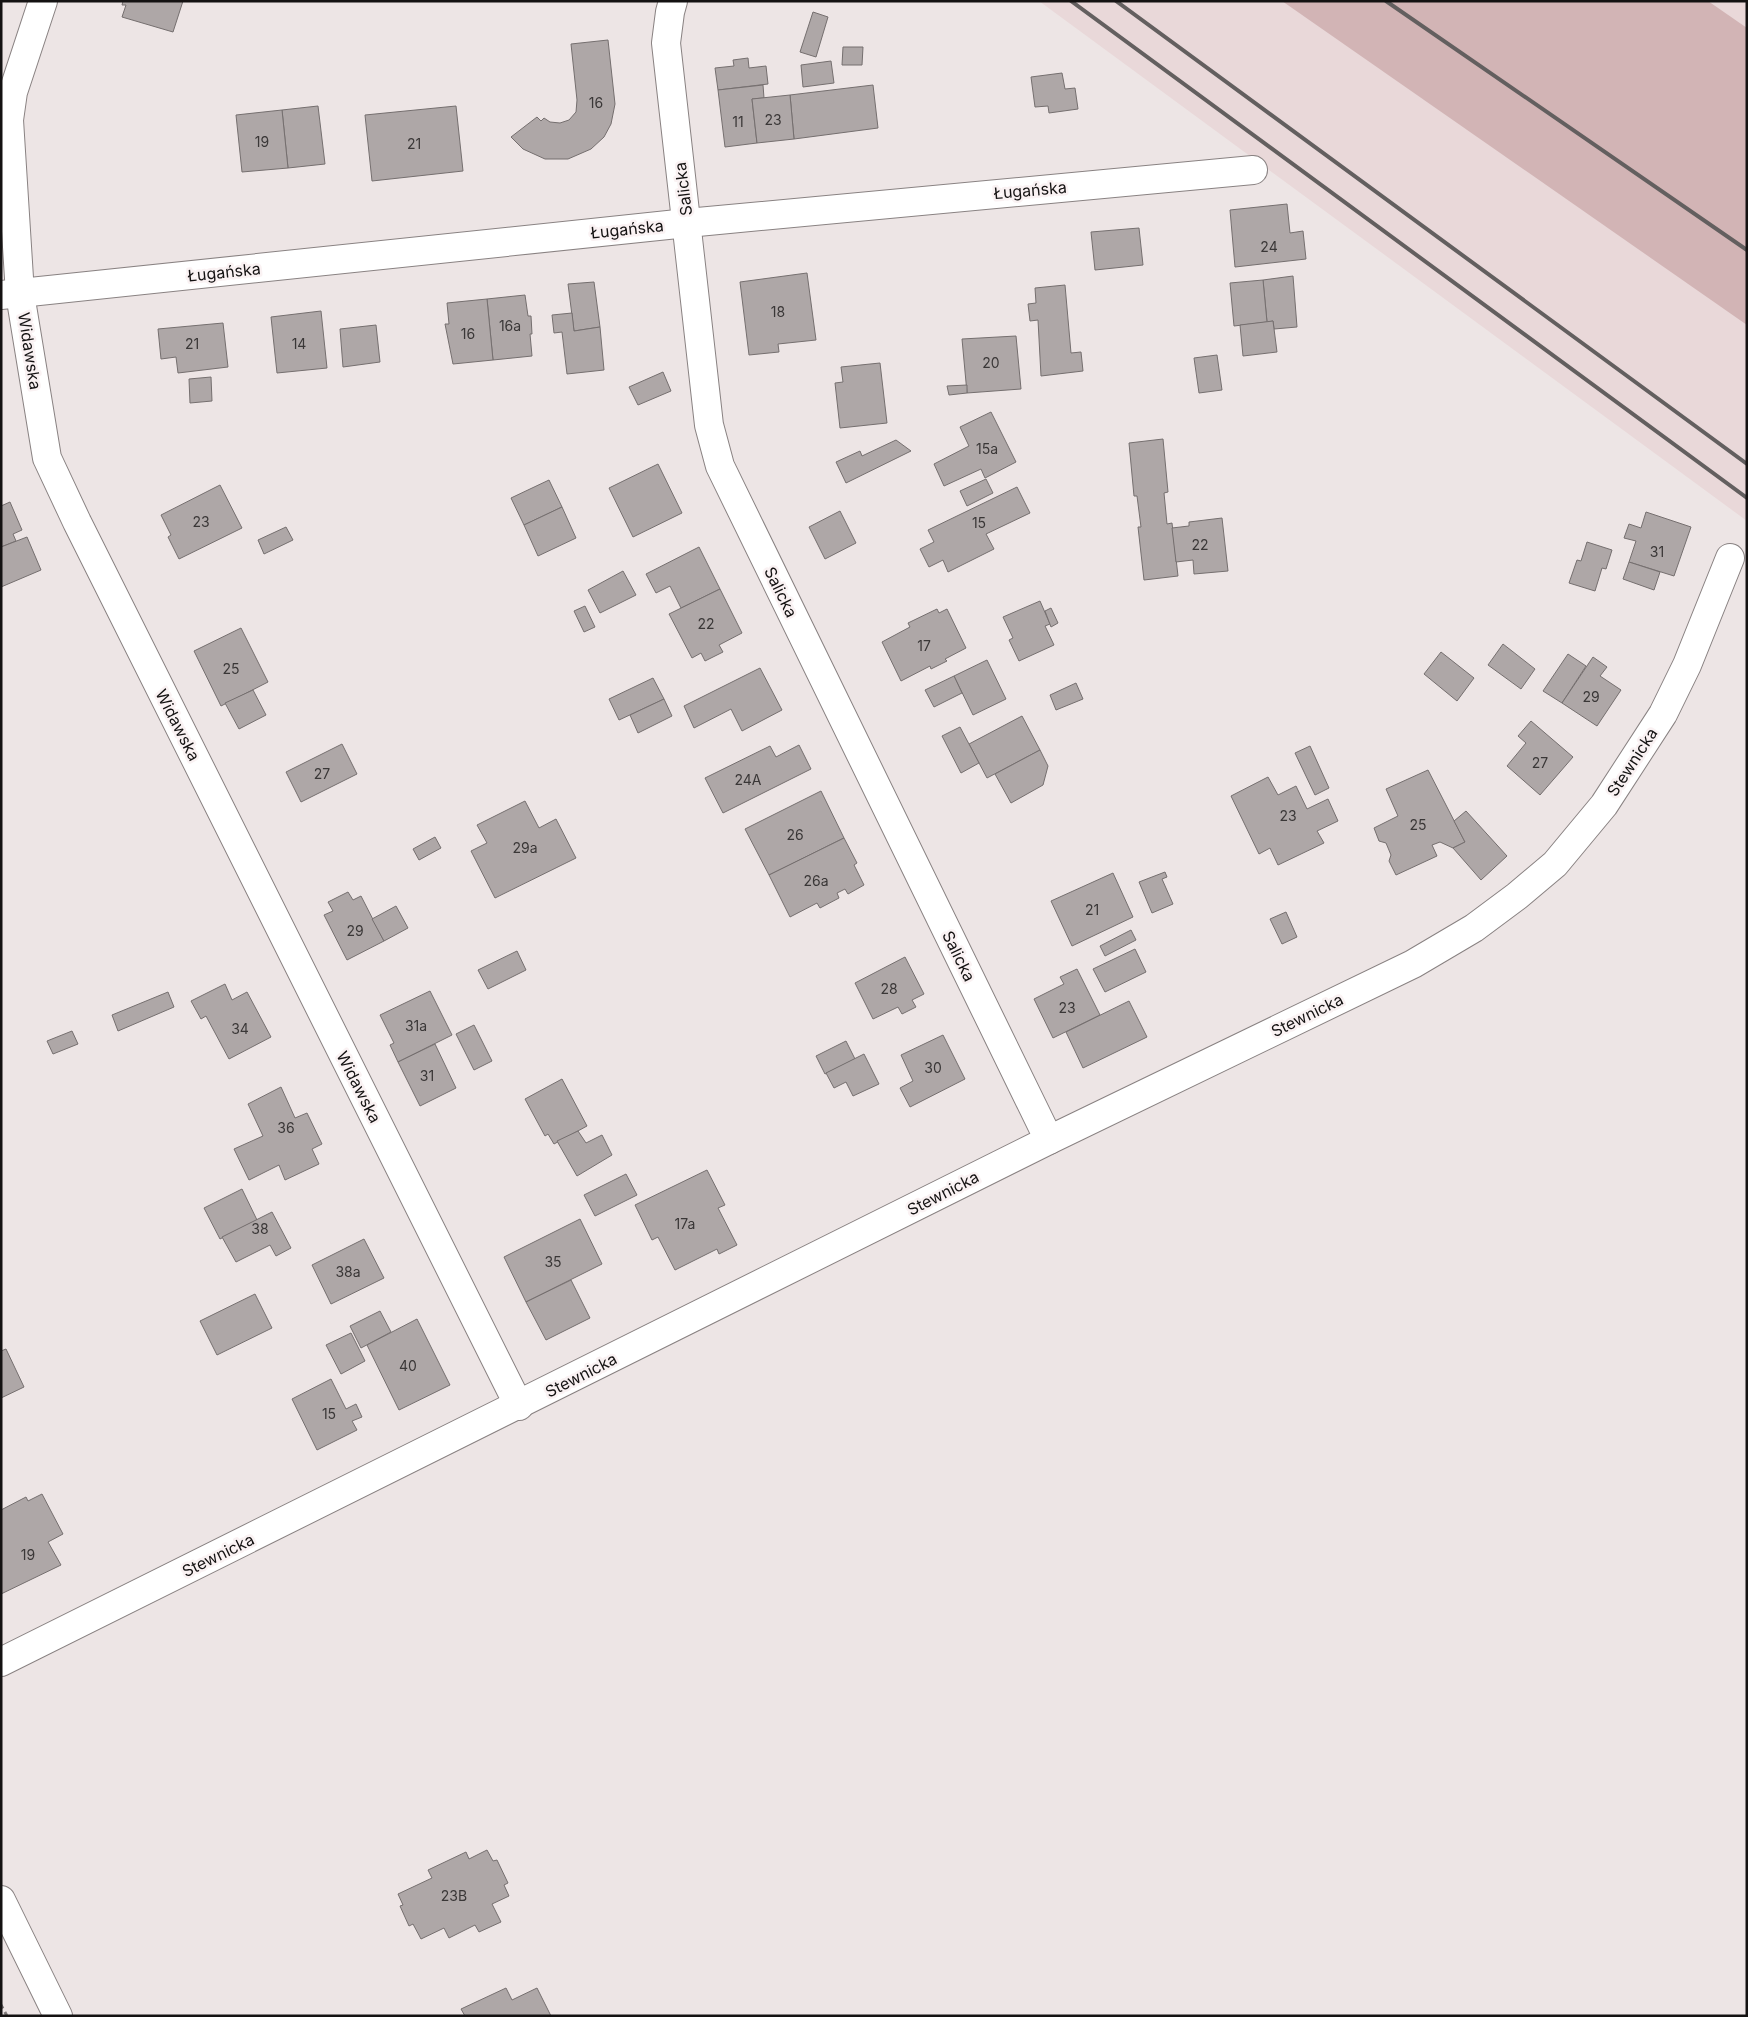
<svg xmlns="http://www.w3.org/2000/svg" width="1748" height="2017" viewBox="0 0 1748 2017" font-family="Inter,sans-serif">
	<style>
		.built { fill: #e9d8d9 }
		.green { fill: #d2b4b5 }
		.building { fill: #aea7a7; stroke: #756f6f }
		.lines { fill: none; stroke-linecap: round; stroke-linejoin: round }
		.minor-casing { stroke: #898282; stroke-width: 30 }
		.tertiary-casing { stroke: #898282; stroke-width: 30 }
		.path { stroke: #7e7979; stroke-width: 3; stroke-dasharray: 4 4; stroke-linecap: butt }
		.minor { stroke: #fff; stroke-width: 28 }
		.tertiary { stroke: #fff; stroke-width: 28 }
		.rail { stroke: #635f5f; stroke-width: 4 }
		.labels { text-anchor: middle; dominant-baseline: central; stroke-width: 5; stroke-linejoin: round; paint-order: stroke }
		.number-label { font-size: 14px; fill: #3a3737 }
		.street-label { font-size: 16px; fill: #141212; stroke: #faf2f3 }
	</style>
	<rect width="100%" height="100%" fill="#ede5e5"/>
	<path class="built" d="M1039,1H1747V521Z"/>
	<path class="green" d="M1282,1H1708L1747,28V325Z"/>
	<g class="building">
		<path d="M123,1H183L173,32L122,17L126,5H122Z"/>
		<path d="M813,12L828,17L816,57L800,52Z"/>
		<path d="M608,40L615,104L611,124L604,137L591,149L568,159H545L523,149L511,137L537,117L541,121L544,118L550,122L560,123L569,120L576,112L577,100L571,44Z"/>
		<path d="M843,47H863L862,65H842Z"/>
		<path d="M748,58L749,68L766,66L768,84L718,90L715,68L734,66L733,60Z"/>
		<path d="M831,61L834,83L803,87L801,65Z"/>
		<path d="M1062,73L1065,89L1075,88L1078,109L1049,113L1048,106L1035,107L1031,77Z"/>
		<path d="M763,85L764,98L752,99L757,143L725,147L718,90Z"/>
		<path d="M873,85L878,128L794,139L790,95Z"/>
		<path d="M790,95L794,139L757,143L752,99Z"/>
		<path d="M318,106L325,164L288,168L282,110Z"/>
		<path d="M456,106L463,171L372,181L365,115Z"/>
		<path d="M282,110L288,168L242,172L236,115Z"/>
		<path d="M1287,204L1290,233L1303,231L1306,259L1235,267L1230,210Z"/>
		<path d="M1139,228L1143,265L1095,270L1091,232Z"/>
		<path d="M807,273L816,340L778,344L779,352L749,355L740,282Z"/>
		<path d="M1293,276L1297,327L1274,329L1273,321L1267,322L1263,280Z"/>
		<path d="M1263,280L1267,322L1234,326L1230,283Z"/>
		<path d="M594,282L600,327L574,331L568,284Z"/>
		<path d="M1065,285L1071,353L1081,352L1083,371L1041,376L1038,320L1030,321L1028,304L1036,303L1035,288Z"/>
		<path d="M525,295L528,316H531L532,334H530L532,356L493,360L487,299Z"/>
		<path d="M487,299L493,360L453,364L445,324H449L447,303Z"/>
		<path d="M321,311L327,368L277,373L271,317Z"/>
		<path d="M572,313L574,331L600,327L604,370L567,374L562,332L554,333L552,315Z"/>
		<path d="M1273,321L1277,352L1243,356L1240,325Z"/>
		<path d="M223,323L228,367L178,373L176,357L161,359L158,329Z"/>
		<path d="M376,325L380,362L343,367L340,329Z"/>
		<path d="M1016,336L1021,389L967,393L962,339Z"/>
		<path d="M1217,355L1222,390L1199,393L1194,358Z"/>
		<path d="M880,363L887,423L840,428L835,383L843,382L841,367Z"/>
		<path d="M663,372L671,391L638,405L629,387Z"/>
		<path d="M211,377L212,401L190,403L189,379Z"/>
		<path d="M967,385V393L949,395L947,386Z"/>
		<path d="M991,412L1016,462L985,478L981,469L944,486L934,464L969,446L960,427Z"/>
		<path d="M1163,439L1168,492L1164,493L1167,524L1172,523L1178,576L1144,580L1138,527H1141L1137,496H1134L1129,443Z"/>
		<path d="M896,440L911,451L846,483L836,462L860,451L862,456Z"/>
		<path d="M658,464L682,513L633,537L609,488Z"/>
		<path d="M986,479L993,493L967,506L960,491Z"/>
		<path d="M549,480L562,507L524,525L511,498Z"/>
		<path d="M220,485L242,528L179,559L168,537L171,535L161,515Z"/>
		<path d="M1017,487L1030,513L986,534L994,549L948,572L943,560L929,567L920,549L934,542L928,530Z"/>
		<path d="M10,502L22,530L13,534L16,541L1,547V506Z"/>
		<path d="M562,507L576,538L538,556L524,525Z"/>
		<path d="M840,511L856,543L825,559L809,527Z"/>
		<path d="M1646,512L1691,527L1674,576L1629,562L1636,541L1624,538L1629,524L1641,528Z"/>
		<path d="M1222,518L1228,571L1194,574L1193,560L1176,562L1172,528L1189,526V522Z"/>
		<path d="M286,527L293,540L264,554L258,540Z"/>
		<path d="M27,537L41,570L1,587V547Z"/>
		<path d="M1587,542L1612,550L1606,569L1602,568L1595,591L1569,583L1577,560L1581,561Z"/>
		<path d="M699,547L720,589L681,608L670,586L656,593L646,574Z"/>
		<path d="M1629,562L1660,572L1654,590L1623,579Z"/>
		<path d="M623,571L636,595L600,613L588,590Z"/>
		<path d="M720,589L742,633L719,645L723,652L705,661L701,653L692,658L669,614Z"/>
		<path d="M1040,601L1050,624L1045,626L1054,645L1019,661L1009,640L1013,638L1003,617Z"/>
		<path d="M585,606L595,627L584,632L574,611Z"/>
		<path d="M1051,608L1058,623L1051,627L1045,611Z"/>
		<path d="M937,609L939,613L947,609L966,648L945,659L947,661L931,669L930,666L901,681L882,642L910,627L908,623Z"/>
		<path d="M241,628L268,682L221,706L194,651Z"/>
		<path d="M1503,644L1535,669L1521,689L1488,665Z"/>
		<path d="M1441,652L1474,678L1457,701L1424,674Z"/>
		<path d="M1568,654L1586,666L1562,703L1543,691Z"/>
		<path d="M1593,657L1607,667L1600,676L1621,690L1597,726L1562,703Z"/>
		<path d="M987,660L1006,699L973,715L954,676Z"/>
		<path d="M760,668L782,710L742,731L731,709L694,728L684,706Z"/>
		<path d="M954,676L962,693L934,707L925,690Z"/>
		<path d="M653,678L664,699L619,720L609,699Z"/>
		<path d="M1076,683L1083,699L1056,710L1050,695Z"/>
		<path d="M253,690L266,715L239,729L225,703Z"/>
		<path d="M664,699L672,716L638,733L630,715Z"/>
		<path d="M1022,716L1040,750L987,778L969,744Z"/>
		<path d="M1531,721L1573,757L1540,795L1507,766L1526,743L1518,736Z"/>
		<path d="M960,727L979,763L961,773L942,736Z"/>
		<path d="M342,744L357,774L301,802L286,772Z"/>
		<path d="M799,745L811,769L723,813L705,778L770,746L776,757Z"/>
		<path d="M1310,746L1329,788L1315,795L1295,753Z"/>
		<path d="M1040,750L1048,766L1043,785L1011,803L995,774Z"/>
		<path d="M1428,770L1465,842L1453,848L1440,842L1432,845L1437,856L1396,875L1389,861L1391,855L1386,843L1379,841L1374,828L1398,816L1386,789Z"/>
		<path d="M1268,777L1278,795L1296,786L1307,809L1328,799L1338,821L1317,831L1324,843L1278,865L1270,848L1259,854L1231,796Z"/>
		<path d="M821,791L844,838L769,875L745,829Z"/>
		<path d="M525,801L539,828L556,819L576,858L495,898L471,851L487,843L477,825Z"/>
		<path d="M1466,811L1507,856L1481,880L1453,848L1465,842L1454,821Z"/>
		<path d="M435,837L441,848L419,860L413,849Z"/>
		<path d="M844,838L857,863L854,865L864,885L848,894L845,889L837,893L839,898L820,908L817,903L790,917L769,875Z"/>
		<path d="M1165,872L1167,877L1162,879L1173,904L1152,913L1139,882Z"/>
		<path d="M1113,873L1133,917L1072,946L1051,901Z"/>
		<path d="M348,892L353,900L361,896L384,941L347,960L324,915L333,911L328,902Z"/>
		<path d="M396,906L408,928L384,941L372,919Z"/>
		<path d="M1286,912L1297,937L1282,944L1270,919Z"/>
		<path d="M1131,930L1136,940L1105,956L1100,946Z"/>
		<path d="M1135,949L1146,972L1105,992L1093,969Z"/>
		<path d="M517,951L526,970L488,989L478,970Z"/>
		<path d="M905,957L924,994L912,1000L916,1007L902,1014L898,1007L873,1019L855,983Z"/>
		<path d="M1077,969L1100,1015L1053,1038L1034,999L1064,984L1060,977Z"/>
		<path d="M225,984L232,1000L247,992L271,1037L229,1059L206,1016L201,1019L191,1001Z"/>
		<path d="M430,991L452,1035L398,1062L390,1045L394,1043L380,1015Z"/>
		<path d="M168,992L174,1007L118,1031L112,1015Z"/>
		<path d="M1129,1001L1147,1037L1083,1068L1066,1032Z"/>
		<path d="M474,1025L492,1061L474,1070L456,1034Z"/>
		<path d="M72,1031L78,1044L53,1054L47,1041Z"/>
		<path d="M943,1035L965,1079L910,1107L900,1088L913,1081L901,1055Z"/>
		<path d="M846,1041L855,1059L825,1074L816,1056Z"/>
		<path d="M435,1044L456,1088L420,1106L398,1062Z"/>
		<path d="M864,1054L879,1084L853,1096L846,1082L834,1088L826,1073Z"/>
		<path d="M562,1079L587,1126L554,1144L548,1134L545,1136L525,1099Z"/>
		<path d="M281,1087L295,1118L307,1113L322,1144L312,1149L319,1164L285,1180L279,1165L249,1180L234,1149L263,1136L248,1104Z"/>
		<path d="M578,1131L586,1143L602,1135L612,1155L577,1176L557,1141Z"/>
		<path d="M707,1170L725,1205L718,1208L737,1245L719,1254L717,1249L675,1270L658,1237L652,1240L635,1205Z"/>
		<path d="M626,1174L637,1195L595,1216L584,1195Z"/>
		<path d="M242,1189L257,1220L220,1239L204,1208Z"/>
		<path d="M272,1212L291,1248L276,1256L270,1245L236,1262L222,1237Z"/>
		<path d="M580,1219L602,1264L526,1302L504,1257Z"/>
		<path d="M364,1239L384,1278L331,1304L312,1265Z"/>
		<path d="M571,1280L590,1318L546,1340L526,1302Z"/>
		<path d="M255,1294L272,1328L217,1355L200,1321Z"/>
		<path d="M380,1311L391,1332L361,1348L350,1326Z"/>
		<path d="M417,1319L450,1385L399,1410L367,1345Z"/>
		<path d="M351,1333L365,1361L341,1374L326,1345Z"/>
		<path d="M6,1349L24,1387L1,1398V1351Z"/>
		<path d="M331,1379L346,1409L356,1404L362,1417L352,1421L357,1430L317,1450L292,1399Z"/>
		<path d="M42,1494L63,1534L48,1542L61,1565L1,1594V1510L26,1497L28,1501Z"/>
		<path d="M487,1850L493,1861L497,1860L508,1883L504,1885L509,1896L492,1904L501,1922L479,1932L475,1925L449,1938L444,1928L421,1939L413,1924L409,1926L400,1906L403,1905L398,1894L432,1878L428,1870L466,1852L469,1859Z"/>
		<path d="M506,1988L512,2000L537,1988L551,2016H465L461,2009Z"/>
	</g>
	<g class="lines">
		<g class="minor-casing">
			<g id="minor">
				<path d="M43,1L13,92L9,120L20,294L47,458L77,522L519,1406"/>
				<path d="M673,1L670,12L666,43L709,425L720,466L1049,1140"/>
				<path d="M1,295L687,223L1253,170"/>
				<path d="M1,1662L1049,1140L1413,964L1474,928L1517,896L1555,864L1604,805L1663,714L1687,665L1730,558"/>
			</g>
		</g>
		<g class="tertiary-casing">
			<path id="tertiary" d="M1,1900L58,2016"/>
		</g>
		<path class="path" d="M1,2005L7,2016"/>
		<use href="#minor" class="minor"/>
		<use href="#tertiary" class="tertiary"/>
		<g class="rail">
			<path d="M1071,1L1747,498"/>
			<path d="M1116,1L1747,464"/>
			<path d="M1386,1L1747,250"/>
		</g>
	</g>
	<g class="labels">
		<g class="number-label">
			<text x="596" y="102">16</text>
			<text x="773" y="119">23</text>
			<text x="738" y="121">11</text>
			<text x="262" y="141">19</text>
			<text x="414" y="143">21</text>
			<text x="1269" y="246">24</text>
			<text x="778" y="311">18</text>
			<text x="510" y="325">16a</text>
			<text x="468" y="333">16</text>
			<text x="192" y="343">21</text>
			<text x="299" y="343">14</text>
			<text x="991" y="362">20</text>
			<text x="987" y="448">15a</text>
			<text x="201" y="521">23</text>
			<text x="979" y="522">15</text>
			<text x="1200" y="544">22</text>
			<text x="1657" y="551">31</text>
			<text x="706" y="623">22</text>
			<text x="924" y="645">17</text>
			<text x="231" y="668">25</text>
			<text x="1591" y="696">29</text>
			<text x="1540" y="762">27</text>
			<text x="322" y="773">27</text>
			<text x="748" y="779">24A</text>
			<text x="1288" y="815">23</text>
			<text x="1418" y="824">25</text>
			<text x="795" y="834">26</text>
			<text x="525" y="847">29a</text>
			<text x="816" y="880">26a</text>
			<text x="1092" y="909">21</text>
			<text x="355" y="930">29</text>
			<text x="889" y="988">28</text>
			<text x="1067" y="1007">23</text>
			<text x="416" y="1025">31a</text>
			<text x="240" y="1028">34</text>
			<text x="933" y="1067">30</text>
			<text x="427" y="1075">31</text>
			<text x="286" y="1127">36</text>
			<text x="685" y="1223">17a</text>
			<text x="260" y="1228">38</text>
			<text x="553" y="1261">35</text>
			<text x="348" y="1271">38a</text>
			<text x="408" y="1365">40</text>
			<text x="329" y="1413">15</text>
			<text x="28" y="1554">19</text>
			<text x="454" y="1895">23B</text>
		</g>
		<g class="street-label">
			<text transform="translate(683 189) rotate(-97)">Salicka</text>
			<text transform="translate(1030 190) rotate(-5)">Ługańska</text>
			<text transform="translate(627 229) rotate(-6)">Ługańska</text>
			<text transform="translate(224 272) rotate(-6)">Ługańska</text>
			<text transform="translate(30 351) rotate(81)">Widawska</text>
			<text transform="translate(781 592) rotate(64)">Salicka</text>
			<text transform="translate(178 725) rotate(63)">Widawska</text>
			<text transform="translate(1632 762) rotate(-57)">Stewnicka</text>
			<text transform="translate(959 956) rotate(64)">Salicka</text>
			<text transform="translate(1307 1015) rotate(-26)">Stewnicka</text>
			<text transform="translate(359 1087) rotate(63)">Widawska</text>
			<text transform="translate(943 1193) rotate(-27)">Stewnicka</text>
			<text transform="translate(581 1375) rotate(-27)">Stewnicka</text>
			<text transform="translate(218 1555) rotate(-26)">Stewnicka</text>
		</g>
	</g>
	<rect width="1748" height="2017" fill="none" stroke="#141212" stroke-width="5"/>
</svg>
